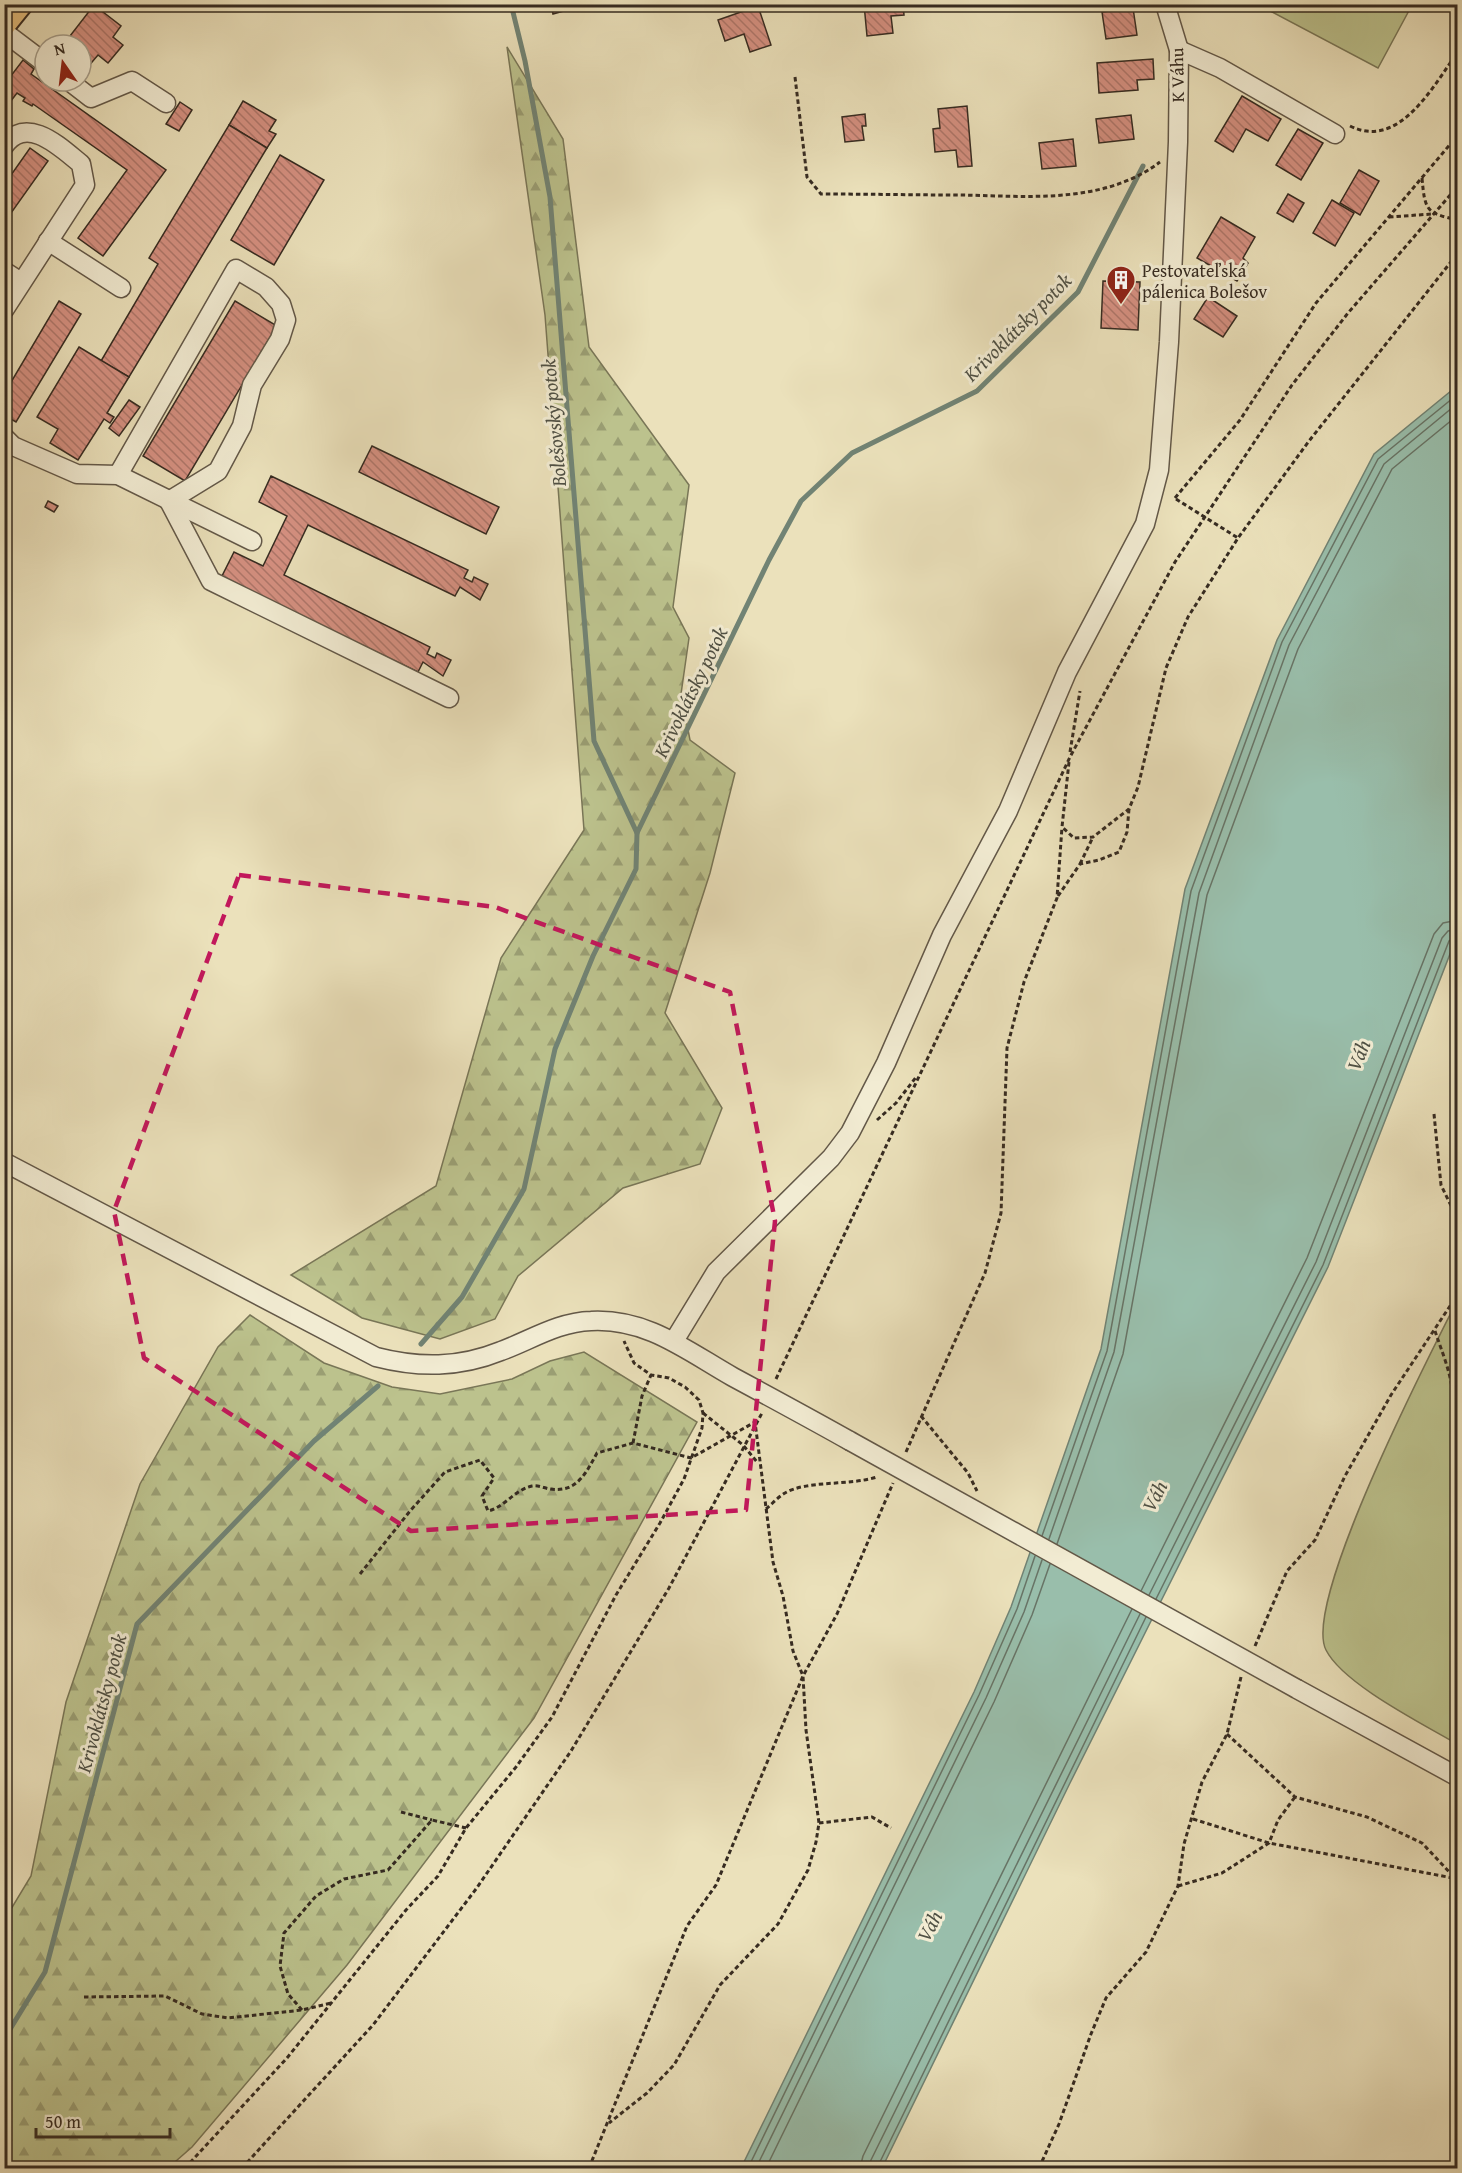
<svg xmlns="http://www.w3.org/2000/svg" width="1462" height="2173" viewBox="0 0 1462 2173" font-family="'Gentium Book Plus',serif">
	<style>
		.green { fill: #bcc28d; stroke: #797657; stroke-width: 1.5 }
		.forest { fill: url(#forest-firs); stroke: #797657; stroke-width: 1.5 }
		.water { fill: #99beab; stroke: #718374; stroke-width: 1.5 }
		.lines { fill: none; stroke-linecap: round; stroke-linejoin: round }
		.shore { stroke: #687466; stroke-width: 1.5 }
		.stream { stroke: #718374; stroke-width: 5 }
		.building { fill: url(#building-back-hatch); stroke: #362b21; stroke-width: 1.5 }
		.minor-casing { stroke: #635848; stroke-width: 21 }
		.major-casing { stroke: #362b21; stroke-width: 26 }
		.path { stroke: #362b21; stroke-width: 3; stroke-dasharray: 4.5 3; stroke-linecap: butt }
		.minor { stroke: #f2ecd3; stroke-width: 18 }
		.major { stroke: #e6c07e; stroke-width: 22 }
		.minor-bridge-casing { stroke: #635848; stroke-width: 21; stroke-linecap: butt }
		.minor-bridge { stroke: #f2ecd3; stroke-width: 18 }
		.marked { fill: none; stroke: #c2185b; stroke-width: 4.5; stroke-dasharray: 12 8; stroke-linejoin: round }
		.labels { text-anchor: middle; dominant-baseline: central; stroke-width: 6; stroke-linejoin: round; paint-order: stroke }
		.street-label { font-size: 18px; fill: #362b21; stroke: #f2ecd3 }
		.poi-label { font-size: 18px; fill: #362b21; stroke: #f2ecd3; text-anchor: start }
		.water-label { font-size: 20px; font-style: italic; fill: #4f5044; stroke: #f2ecd3 }
	</style>
	<defs>
		<pattern id="forest-firs" width="22" height="20" patternUnits="userSpaceOnUse" patternTransform="scale(1.5)"><rect width="22" height="20" fill="#bcc28d"/><path d="M5 1l3.5 6h-7zM16 11l3.5 6h-7z" fill="#9a9e73"/></pattern>
		<pattern id="building-back-hatch" width="6" height="6" patternUnits="userSpaceOnUse" patternTransform="scale(1.5)"><rect width="6" height="6" fill="#d59081"/><path d="M-1 5l2 2M0 0l6 6M5-1l2 2" fill="none" stroke="#ae7669"/></pattern>
	</defs>
	<rect width="100%" height="100%" fill="#ebe1bb"/>
	<filter id="stains"><feTurbulence type="fractalNoise" baseFrequency=".00333" numOctaves="4"/><feColorMatrix values="0 0 0 0 .2 0 0 0 0 .09 0 0 0 0 .02 0 0 0 .5 -.17"/></filter>
	<radialGradient id="worn" r=".72"><stop offset=".6" stop-color="#630" stop-opacity="0"/><stop offset="1" stop-color="#630" stop-opacity=".3"/></radialGradient>
	<g class="green">
		<path d="M1259,5H1412L1378,68Z"/>
		<path d="M1457,1301V1744C1423,1724 1343,1684 1326,1650C1302,1603 1430,1354 1457,1301Z"/>
	</g>
	<g class="forest">
		<path d="M507,47L563,139L589,347L689,485L673,607L689,638L681,694L690,740L735,773L710,873L665,1013L722,1108L700,1164L623,1188L518,1276L495,1319L440,1339L362,1318L291,1275L436,1186L501,958L584,830L545,315Z"/>
		<path d="M250,1315L324,1363L392,1387L440,1394L512,1379L550,1361L584,1352L697,1422L534,1718L347,1965L192,2147L168,2168H5V1919L31,1876L66,1702L140,1484L218,1347Z"/>
	</g>
	<path class="water" d="M1457,386V936L1328,1267L1070,1783L882,2168H741L974,1692L1011,1607L1101,1349L1185,889L1277,640L1374,454Z"/>
	<g class="lines">
		<g class="shore">
			<path d="M1042,1536L1107,1351L1191,891L1282,642L1378,459L1458,394"/>
			<path d="M1049,1539L1114,1352L1199,893L1289,645L1384,464L1458,403"/>
			<path d="M1057,1544L1123,1354L1207,895L1298,649L1392,469L1458,415"/>
			<path d="M1141,1591L1307,1258L1434,934L1443,923L1458,920"/>
			<path d="M1149,1595L1316,1262L1442,938L1448,931L1458,929"/>
			<path d="M1156,1599L1323,1265L1449,941L1458,936"/>
			<path d="M748,2168L979,1695L1017,1609L1035,1556"/>
			<path d="M756,2168L986,1698L1024,1612L1042,1560"/>
			<path d="M766,2168L994,1702L1032,1615L1050,1564"/>
			<path d="M860,2168L863,2156L1132,1609"/>
			<path d="M869,2168L871,2160L1140,1614"/>
			<path d="M877,2168L1146,1617"/>
		</g>
		<g class="stream">
			<path d="M511,4L525,61L550,197L594,741L637,833"/>
			<path d="M421,1344L462,1297L524,1189L555,1049L593,956L636,869L637,833L769,560L801,501L852,453L977,391L1078,292L1143,166"/>
			<path d="M4,2039L45,1972L137,1624L314,1441L378,1386"/>
		</g>
	</g>
	<g class="building">
		<path d="M551,4H578V7L553,14Z"/>
		<path d="M864,4H903L904,15L891,16L893,33L867,36Z"/>
		<path d="M94,5L121,26L113,37L123,45L108,63L98,55L81,75V45H63Z"/>
		<path d="M758,6L771,45L750,52L744,34L725,41L718,20Z"/>
		<path d="M1133,8L1137,35L1106,39L1102,12Z"/>
		<path d="M1153,59L1154,79L1137,80L1138,90L1099,93L1097,63Z"/>
		<path d="M23,60L34,69L31,74L166,170L103,256L78,238L127,170L33,104L32,106L23,101L25,98L17,93L4,110V85Z"/>
		<path d="M1242,96L1281,119L1268,141L1246,129L1233,152L1215,141Z"/>
		<path d="M243,101L276,120L269,131L276,134L267,148L229,125Z"/>
		<path d="M180,102L192,110L179,131L166,124Z"/>
		<path d="M967,106L972,166L958,167L956,150L935,152L933,129L940,128L938,109Z"/>
		<path d="M865,114L866,126H862L864,140L845,142L842,117Z"/>
		<path d="M1131,115L1134,139L1099,143L1096,119Z"/>
		<path d="M229,125L267,148L129,377L101,361L158,264L149,258Z"/>
		<path d="M1298,129L1323,143L1301,180L1276,165Z"/>
		<path d="M1073,139L1076,166L1042,169L1039,143Z"/>
		<path d="M30,148L48,161L4,223V185Z"/>
		<path d="M280,155L324,180L274,265L231,240Z"/>
		<path d="M1359,170L1379,181L1360,215L1340,203Z"/>
		<path d="M1288,194L1304,203L1293,222L1277,213Z"/>
		<path d="M1332,200L1354,213L1335,246L1313,233Z"/>
		<path d="M1221,217L1255,237L1243,258L1248,263L1237,281L1197,258Z"/>
		<path d="M1103,281L1140,282L1138,330L1101,328Z"/>
		<path d="M1208,297L1237,316L1223,337L1194,319Z"/>
		<path d="M59,301L81,314L16,422L4,415V394Z"/>
		<path d="M235,301L277,326L185,481L143,456Z"/>
		<path d="M79,347L129,377L107,413L114,417L110,423L104,419L78,460L50,443L58,429L37,417Z"/>
		<path d="M129,400L140,407L119,436L109,428Z"/>
		<path d="M372,446L499,507L486,534L359,472Z"/>
		<path d="M271,476L468,570L464,578L472,582L474,577L488,584L480,600L460,587L455,596L308,525L284,575L430,647L427,654L435,658L437,653L451,660L443,676L423,662L418,672L221,578L234,552L263,566L287,516L259,502Z"/>
		<path d="M48,501L58,506L54,512L45,507Z"/>
	</g>
	<g class="lines">
		<g class="minor-casing">
			<g id="minor">
				<path d="M4,32L45,63"/>
				<path d="M1179,50L1220,68L1335,134"/>
				<path d="M69,81L91,98L132,81L166,103"/>
				<path d="M4,146C27,114 60,147 81,164L85,185L4,310"/>
				<path d="M48,241L121,288"/>
				<path d="M4,271L21,282"/>
				<path d="M4,437L13,446L77,474L118,475L252,541"/>
				<path d="M118,475L236,269L266,287L281,304L286,320L280,339L252,385L242,426L218,471L169,501L211,581L449,698"/>
				<path d="M4,1162L376,1357C419,1368 459,1368 501,1351C531,1340 558,1322 591,1321C647,1318 687,1351 733,1377C772,1398 811,1419 850,1441"/>
				<path d="M674,1341L716,1272L831,1158L850,1133L886,1063L942,935L1008,811L1067,672L1145,524L1159,470L1169,342L1178,142L1179,50L1165,4"/>
				<path d="M1297,1689L1458,1777"/>
			</g>
		</g>
		<g class="major-casing">
			<path id="major" d="M4,25L21,4"/>
		</g>
		<g class="path">
			<path d="M795,77L807,177L821,194C868,194 914,195 960,195C1027,196 1103,205 1160,162"/>
			<path d="M1350,126C1400,151 1434,84 1458,52"/>
			<path d="M1422,178C1425,211 1426,213 1458,220"/>
			<path d="M1389,217L1432,214"/>
			<path d="M1175,498L1240,420L1316,303L1458,135"/>
			<path d="M1176,499L1238,538"/>
			<path d="M1070,752L1080,691"/>
			<path d="M1069,762L1062,827L1074,838L1093,837L1129,809L1138,787L1166,668L1188,617L1238,538L1309,441L1458,253"/>
			<path d="M1080,864L1093,837"/>
			<path d="M1058,896L1080,864L1099,860L1119,852L1127,832L1129,809"/>
			<path d="M1434,1114L1441,1185L1458,1220"/>
			<path d="M877,1120L896,1103L917,1076"/>
			<path d="M1452,1209L1458,1197"/>
			<path d="M1435,1331C1442,1352 1452,1375 1453,1398C1454,1425 1450,1442 1458,1468"/>
			<path d="M776,1379L1070,757L1175,562L1292,385L1348,313L1458,186"/>
			<path d="M703,1413L743,1445L757,1462"/>
			<path d="M921,1416L968,1473L977,1491"/>
			<path d="M633,1443L642,1396L651,1375"/>
			<path d="M906,1452L985,1273L1001,1213L1007,1048L1024,982L1057,898L1062,827"/>
			<path d="M766,1509C772,1504 778,1497 785,1493C807,1480 849,1486 877,1477"/>
			<path d="M360,1574L410,1511L445,1472L480,1460L494,1478L482,1496L488,1511C505,1507 514,1490 532,1486C538,1485 544,1488 550,1489C577,1493 586,1473 597,1453L633,1443L691,1458L755,1422L773,1562L783,1596L793,1651L803,1676L806,1730L819,1823L816,1842L808,1870L778,1924L720,1985L674,2065L647,2093L609,2123"/>
			<path d="M1255,1646L1287,1571L1315,1540L1345,1476L1391,1395L1458,1294"/>
			<path d="M1227,1734L1295,1797L1367,1817L1422,1843L1455,1878"/>
			<path d="M401,1812L432,1820"/>
			<path d="M1193,1819L1269,1843L1458,1879"/>
			<path d="M819,1823L872,1817L891,1828"/>
			<path d="M1178,1886L1222,1873L1269,1843L1278,1820L1295,1797"/>
			<path d="M84,1997L165,1996L202,2014L228,2018L302,2010L331,2003"/>
			<path d="M302,2010L288,1994L280,1966L284,1933L316,1896L344,1879L388,1870L432,1820L466,1828"/>
			<path d="M185,2168L287,2058L406,1910L438,1876L466,1828L516,1767L552,1717L616,1595L660,1523L684,1479L702,1428L703,1413L699,1400L685,1387L669,1378L651,1375L634,1363L624,1341"/>
			<path d="M242,2168L373,2025L476,1889L571,1751L669,1588L762,1413"/>
			<path d="M589,2168L687,1926L716,1885L803,1676L837,1614L893,1483"/>
			<path d="M1039,2168L1059,2124L1091,2034L1106,1998L1146,1952L1178,1886L1184,1844L1202,1782L1227,1734L1241,1677"/>
		</g>
		<use href="#minor" class="minor"/>
		<use href="#major" class="major"/>
		<g class="minor-bridge-casing">
			<path id="minor-bridge" d="M850,1441L1297,1689"/>
		</g>
		<use href="#minor-bridge" class="minor-bridge"/>
	</g>
	<path class="marked" d="M239,875L495,907L730,992L775,1221L746,1510L411,1531L144,1358L114,1211Z"/>
	<defs>
		<g id="building-pin" transform="scale(1.5)"><path d="M0 17L-7.5 6A9.5 9.5 0 1 1 7.5 6Z" fill="#8f2418" stroke="#f2ecd3"/><path d="M-4-6H4V6H1V3H-1V6H-4ZM-2.5-4.3h1.7v1.8h-1.7ZM.8-4.3h1.7v1.8H.8ZM-2.5-1h1.7V.8h-1.7ZM.8-1h1.7V.8H.8Z" fill="#fff"/></g>
	</defs>
	<g fill-rule="evenodd">
		<use href="#building-pin" x="1121" y="280"/>
	</g>
	<g class="labels">
		<g class="street-label">
			<text transform="translate(1177 75) rotate(-91)">K Váhu</text>
		</g>
		<g class="poi-label">
			<text x="1142" y="270">Pestovateľská<tspan x="1142" dy="21">pálenica Bolešov</tspan></text>
		</g>
		<g class="water-label">
			<text transform="translate(1017 327) rotate(-45)">Krivoklátsky potok</text>
			<text transform="translate(553 423) rotate(-95)">Bolešovský potok</text>
			<text transform="translate(690 692) rotate(-64)">Krivoklátsky potok</text>
			<text transform="translate(1358 1055) rotate(-67)">Váh</text>
			<text transform="translate(1154 1496) rotate(-62)">Váh</text>
			<text transform="translate(101 1703) rotate(-75)">Krivoklátsky potok</text>
			<text transform="translate(929 1926) rotate(-62)">Váh</text>
		</g>
	</g>
	<rect width="1462" height="2173" fill="none" stroke="#ebe1bb" stroke-width="24"/>
	<rect x="6" y="6" width="1450" height="2161" fill="none" stroke="#362b21" stroke-width="3"/>
	<rect x="12" y="12" width="1438" height="2149" fill="none" stroke="#362b21" stroke-width="1.5"/>
	<g transform="translate(63 63) rotate(346)"><circle r="28" fill="#f2ecd3" stroke="#a79f8c" stroke-width="1.5"/>
	<path d="M0-4.5L10 22L0 15L-10 22Z" fill="#8f2418"/>
	<text y="-9" font-size="16" font-weight="bold" text-anchor="middle" fill="#362b21">N</text>
	</g>
	<path d="M36 2128v9h134v-9" fill="none" stroke="#362b21" stroke-width="3"/>
	<text x="45" y="2128" font-size="18" fill="#362b21" stroke="#f2ecd3" stroke-width="4.5" paint-order="stroke">50 m</text>
	<rect width="100%" height="100%" filter="url(#stains)"/>
	<rect width="100%" height="100%" fill="url(#worn)"/>
</svg>
